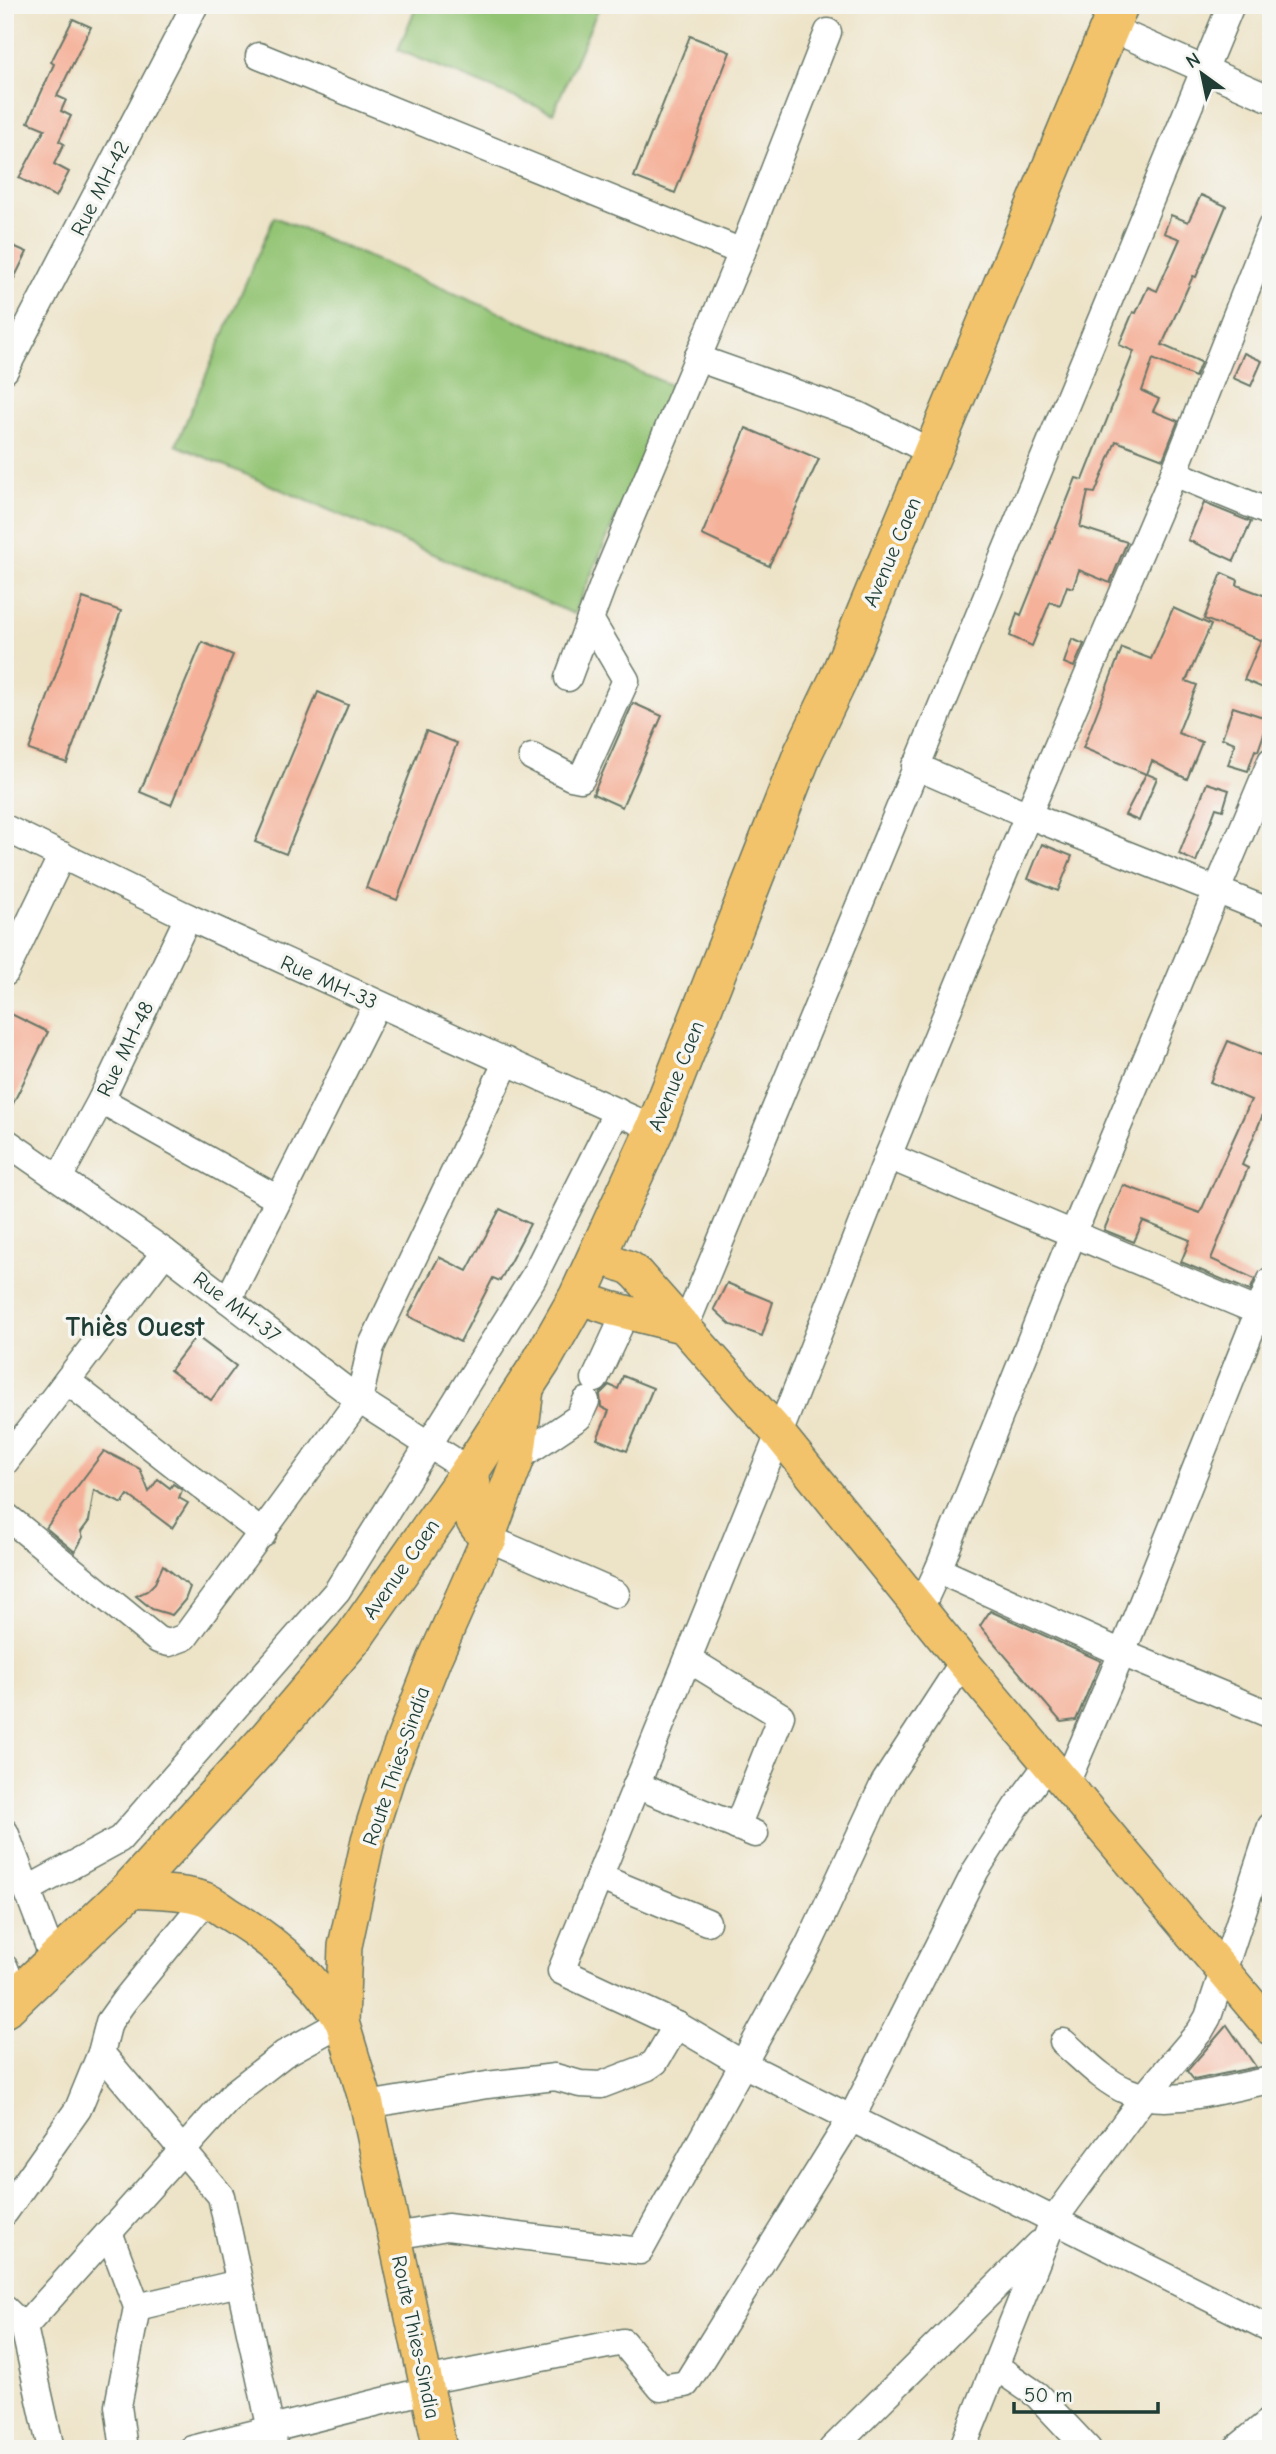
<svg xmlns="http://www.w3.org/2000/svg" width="1276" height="2454" viewBox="0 0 1276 2454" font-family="'Comic Neue',sans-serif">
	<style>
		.green { fill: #93c473; stroke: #598054; stroke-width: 2 }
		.building { fill: #f5b199 }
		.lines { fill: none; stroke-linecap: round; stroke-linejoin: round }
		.minor-casing { stroke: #677767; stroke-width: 29 }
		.major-casing { stroke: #677767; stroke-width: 36 }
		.highway-casing { stroke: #677767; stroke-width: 41 }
		.minor { stroke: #fff; stroke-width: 26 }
		.major { stroke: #f2c36a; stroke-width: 33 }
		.highway { stroke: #f2c36a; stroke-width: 38 }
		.labels { text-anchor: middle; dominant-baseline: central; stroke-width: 7; stroke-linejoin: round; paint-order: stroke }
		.street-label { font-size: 21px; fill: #1f3d34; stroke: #f6f6f2 }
		.district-label { font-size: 28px; font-weight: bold; fill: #1f3d34; stroke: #f6f6f2 }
	</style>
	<rect width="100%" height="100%" fill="#f6f6f2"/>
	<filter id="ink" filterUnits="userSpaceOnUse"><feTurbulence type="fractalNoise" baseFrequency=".0143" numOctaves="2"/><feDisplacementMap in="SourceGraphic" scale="14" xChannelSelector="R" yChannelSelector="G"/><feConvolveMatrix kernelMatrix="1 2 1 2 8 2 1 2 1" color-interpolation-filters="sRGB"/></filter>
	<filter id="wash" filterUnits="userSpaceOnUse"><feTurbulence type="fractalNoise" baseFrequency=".00686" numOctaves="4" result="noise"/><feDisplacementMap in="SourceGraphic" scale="28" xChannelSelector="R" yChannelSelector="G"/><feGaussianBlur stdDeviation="1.57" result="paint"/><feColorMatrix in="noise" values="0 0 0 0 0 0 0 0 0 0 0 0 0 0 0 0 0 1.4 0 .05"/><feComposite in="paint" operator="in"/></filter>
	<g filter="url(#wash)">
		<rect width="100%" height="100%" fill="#ede3c7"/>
		<g class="green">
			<path d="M417,5H600L553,113L398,50Z"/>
			<path d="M274,217L673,386L574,614L176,445Z"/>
		</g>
		<g id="blocks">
			<g class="building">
				<path d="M73,19L91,27L57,96L66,100L61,111L71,116L59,141L64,144L54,164L69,172L56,197L19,178L45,129L28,122L54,64L51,62Z"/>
				<path d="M690,36L730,52L675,193L634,177Z"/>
				<path d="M1201,195L1226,206L1196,277L1193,276L1162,345L1201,362L1195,377L1153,359L1142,391L1159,399L1153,411L1178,421L1163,459L1116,441L1095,493L1088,492L1080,527L1127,542L1110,583L1079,570L1073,588L1067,586L1060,606L1050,602L1032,646L1010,636L1017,613L1021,615L1076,478L1083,480L1134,351L1119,345L1133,312L1136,313L1148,287L1157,291L1180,239L1164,233L1171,215L1188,222Z"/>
				<path d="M11,245L27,252L5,297V256Z"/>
				<path d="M1244,353L1262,361L1251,386L1233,378Z"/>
				<path d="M746,428L819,459L769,566L702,535Z"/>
				<path d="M1204,503L1251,522L1234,561L1188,540Z"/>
				<path d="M1222,573L1238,580L1237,585L1271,598V669L1263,688L1244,680L1261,640L1204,619Z"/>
				<path d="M83,598L121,611L67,763L29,750Z"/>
				<path d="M1173,608L1211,625L1186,681L1197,685L1178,733L1202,742L1187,779L1152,761L1147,774L1157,778L1139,821L1125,815L1146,774L1083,748L1122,648L1151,659Z"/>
				<path d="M1072,639L1084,644L1074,667L1064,663Z"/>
				<path d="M202,642L233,655L171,805L140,792Z"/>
				<path d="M318,692L348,705L286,854L255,842Z"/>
				<path d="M633,703L662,716L622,807L593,794Z"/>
				<path d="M1233,707L1269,719L1258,751L1255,750L1248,771L1228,765L1235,743L1222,738Z"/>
				<path d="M426,731L457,743L397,900L366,888Z"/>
				<path d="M1207,783L1229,790L1223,810L1216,808L1196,862L1179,854Z"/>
				<path d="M1042,844L1072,856L1058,891L1028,879Z"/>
				<path d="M5,1011L48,1032L5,1120Z"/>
				<path d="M1228,1041L1271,1059V1109L1266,1107L1242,1165L1248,1168L1211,1259L1255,1279L1250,1291L1181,1262L1190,1240L1143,1221L1134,1242L1104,1230L1123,1185L1200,1213L1251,1100L1210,1082Z"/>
				<path d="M500,1209L530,1224L500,1281L493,1278L460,1342L408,1316L439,1257L467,1271Z"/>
				<path d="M727,1283L773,1302L762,1336L731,1325L714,1309Z"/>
				<path d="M196,1336L236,1366L211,1400L170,1370Z"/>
				<path d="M623,1376L653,1388L627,1451L597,1439L609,1411L601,1407L600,1394L609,1385L618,1389Z"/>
				<path d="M104,1451L140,1469L149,1492L158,1479L170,1488L173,1484L182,1490L179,1498L188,1503L172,1528L128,1495L122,1504L94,1490L89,1521L81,1532L83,1537L75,1552L46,1528Z"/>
				<path d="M163,1565L190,1587L185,1600L172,1615L152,1609L136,1596L147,1591L155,1583Z"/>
				<path d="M990,1611L1101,1661L1076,1720L1061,1722L980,1626Z"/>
				<path d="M1227,2025L1256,2067L1194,2080L1187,2071Z"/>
			</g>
		</g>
	</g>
	<g filter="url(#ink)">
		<use href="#blocks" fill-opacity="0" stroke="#677767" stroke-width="2"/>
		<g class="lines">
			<g class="minor-casing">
				<g id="minor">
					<path d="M1110,28L1271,99"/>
					<path d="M259,56L742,252"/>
					<path d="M1271,227L1174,473L1028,815L888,1156L779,1434L561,1971L677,2025L743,2064L1271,2329"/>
					<path d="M697,358L858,415L933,453"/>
					<path d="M5,370L195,5"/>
					<path d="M1174,473L1271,513"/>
					<path d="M568,678L607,574L742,252L828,32"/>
					<path d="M532,757L571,777L581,779L626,680L590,619"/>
					<path d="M915,766L1028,815L1271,912"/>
					<path d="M5,828L188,917L655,1129"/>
					<path d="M5,973L62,855"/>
					<path d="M101,1100L278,1199"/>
					<path d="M5,1141L165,1252L359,1400L470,1471"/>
					<path d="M888,1156L1271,1317"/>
					<path d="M59,1178L101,1100L188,917"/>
					<path d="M228,1300L377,1004"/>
					<path d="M685,1327L1231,5"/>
					<path d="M595,1379L626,1312"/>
					<path d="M67,1381L263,1534"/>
					<path d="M518,1458L579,1417L586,1401"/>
					<path d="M5,1462L165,1252"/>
					<path d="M5,1515L158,1640L169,1643L185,1637L359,1400L371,1347L507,1061"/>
					<path d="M488,1538L616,1594"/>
					<path d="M938,1570L1122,1653L1271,1715"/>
					<path d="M920,1609L938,1570L1073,1234L1271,761"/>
					<path d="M688,1659L781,1716L737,1827"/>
					<path d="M636,1785L755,1834"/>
					<path d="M1065,1786L1122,1653L1271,1280"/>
					<path d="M5,1832L55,1963"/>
					<path d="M599,1877L707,1922"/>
					<path d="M27,1890L120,1839L337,1591L533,1278L617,1111"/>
					<path d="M5,1968L17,1999"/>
					<path d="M1063,2042C1083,2059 1103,2081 1127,2091C1168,2109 1229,2087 1271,2080"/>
					<path d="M101,2053L221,2196L275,2449"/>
					<path d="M367,2105L487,2085L555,2077L580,2084L601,2085L648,2067L655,2062L677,2025"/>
					<path d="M5,2212L78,2109L101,2053L109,2022L124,2001L206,1900"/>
					<path d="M109,2232L137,2307L118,2406L124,2449"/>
					<path d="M395,2236L447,2227L640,2251L809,1944L884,1783L963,1662"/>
					<path d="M137,2307L239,2283"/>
					<path d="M5,2309L24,2327L51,2449"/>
					<path d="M24,2327L234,2093L284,2054L342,2022"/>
					<path d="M995,2366L1037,2395L1088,2449"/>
					<path d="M425,2381L623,2342L661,2388L686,2384L852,2117L976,1870L1016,1807L1048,1764"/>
					<path d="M192,2449L427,2390"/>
					<path d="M832,2449L1039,2244"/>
					<path d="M962,2449L1053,2221L1144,2097L1200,2031L1208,2017L1271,1826"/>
					<path d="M1236,2449L1270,2421"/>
				</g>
			</g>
			<g class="major-casing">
				<g id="major">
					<path d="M598,1256L630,1268L637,1274L779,1434L963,1662L1271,2028"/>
					<path d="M578,1297L610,1308L685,1327"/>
					<path d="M129,1890C154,1892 182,1891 205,1899C213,1902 221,1909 229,1914C274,1941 314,1976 342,2022"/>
					<path d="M440,2449L367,2105L342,2022L345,1946L368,1840L388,1777L434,1660L488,1538L518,1458L528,1382"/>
				</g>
			</g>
			<g class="highway-casing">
				<g id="highway">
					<path d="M470,1471L475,1520L488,1538"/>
					<path d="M5,2008L129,1890L263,1744L354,1637L470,1471L541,1362L578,1297L655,1129L803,753L838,680L1119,5"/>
				</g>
			</g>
			<use href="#minor" class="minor"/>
			<use href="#major" class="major"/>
			<use href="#highway" class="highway"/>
		</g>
	</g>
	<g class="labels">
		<g class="street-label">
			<text transform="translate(100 188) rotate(-63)">Rue MH-42</text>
			<text transform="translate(892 552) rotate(-67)">Avenue Caen</text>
			<text transform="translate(329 982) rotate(24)">Rue MH-33</text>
			<text transform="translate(125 1049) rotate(-64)">Rue MH-48</text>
			<text transform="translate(676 1076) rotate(-68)">Avenue Caen</text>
			<text transform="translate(237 1307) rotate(37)">Rue MH-37</text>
			<text transform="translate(401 1569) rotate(-55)">Avenue Caen</text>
			<text transform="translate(396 1766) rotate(-71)">Route Thies-Sindia</text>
			<text transform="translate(416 2337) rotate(78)">Route Thies-Sindia</text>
		</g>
		<g class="district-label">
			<text x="135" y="1327">Thiès Ouest</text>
		</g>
	</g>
	<rect width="1276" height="2454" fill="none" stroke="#f6f6f2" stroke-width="28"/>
	<g transform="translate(1202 74) rotate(327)" stroke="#f6f6f2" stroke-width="5" paint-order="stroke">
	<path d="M0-5L12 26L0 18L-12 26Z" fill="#1f3d34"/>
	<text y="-10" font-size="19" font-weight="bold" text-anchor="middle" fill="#1f3d34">N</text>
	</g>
	<path d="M1014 2402v10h144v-10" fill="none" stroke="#1f3d34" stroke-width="3.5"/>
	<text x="1024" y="2402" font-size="21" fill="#1f3d34" stroke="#f6f6f2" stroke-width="5" paint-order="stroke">50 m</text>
</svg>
